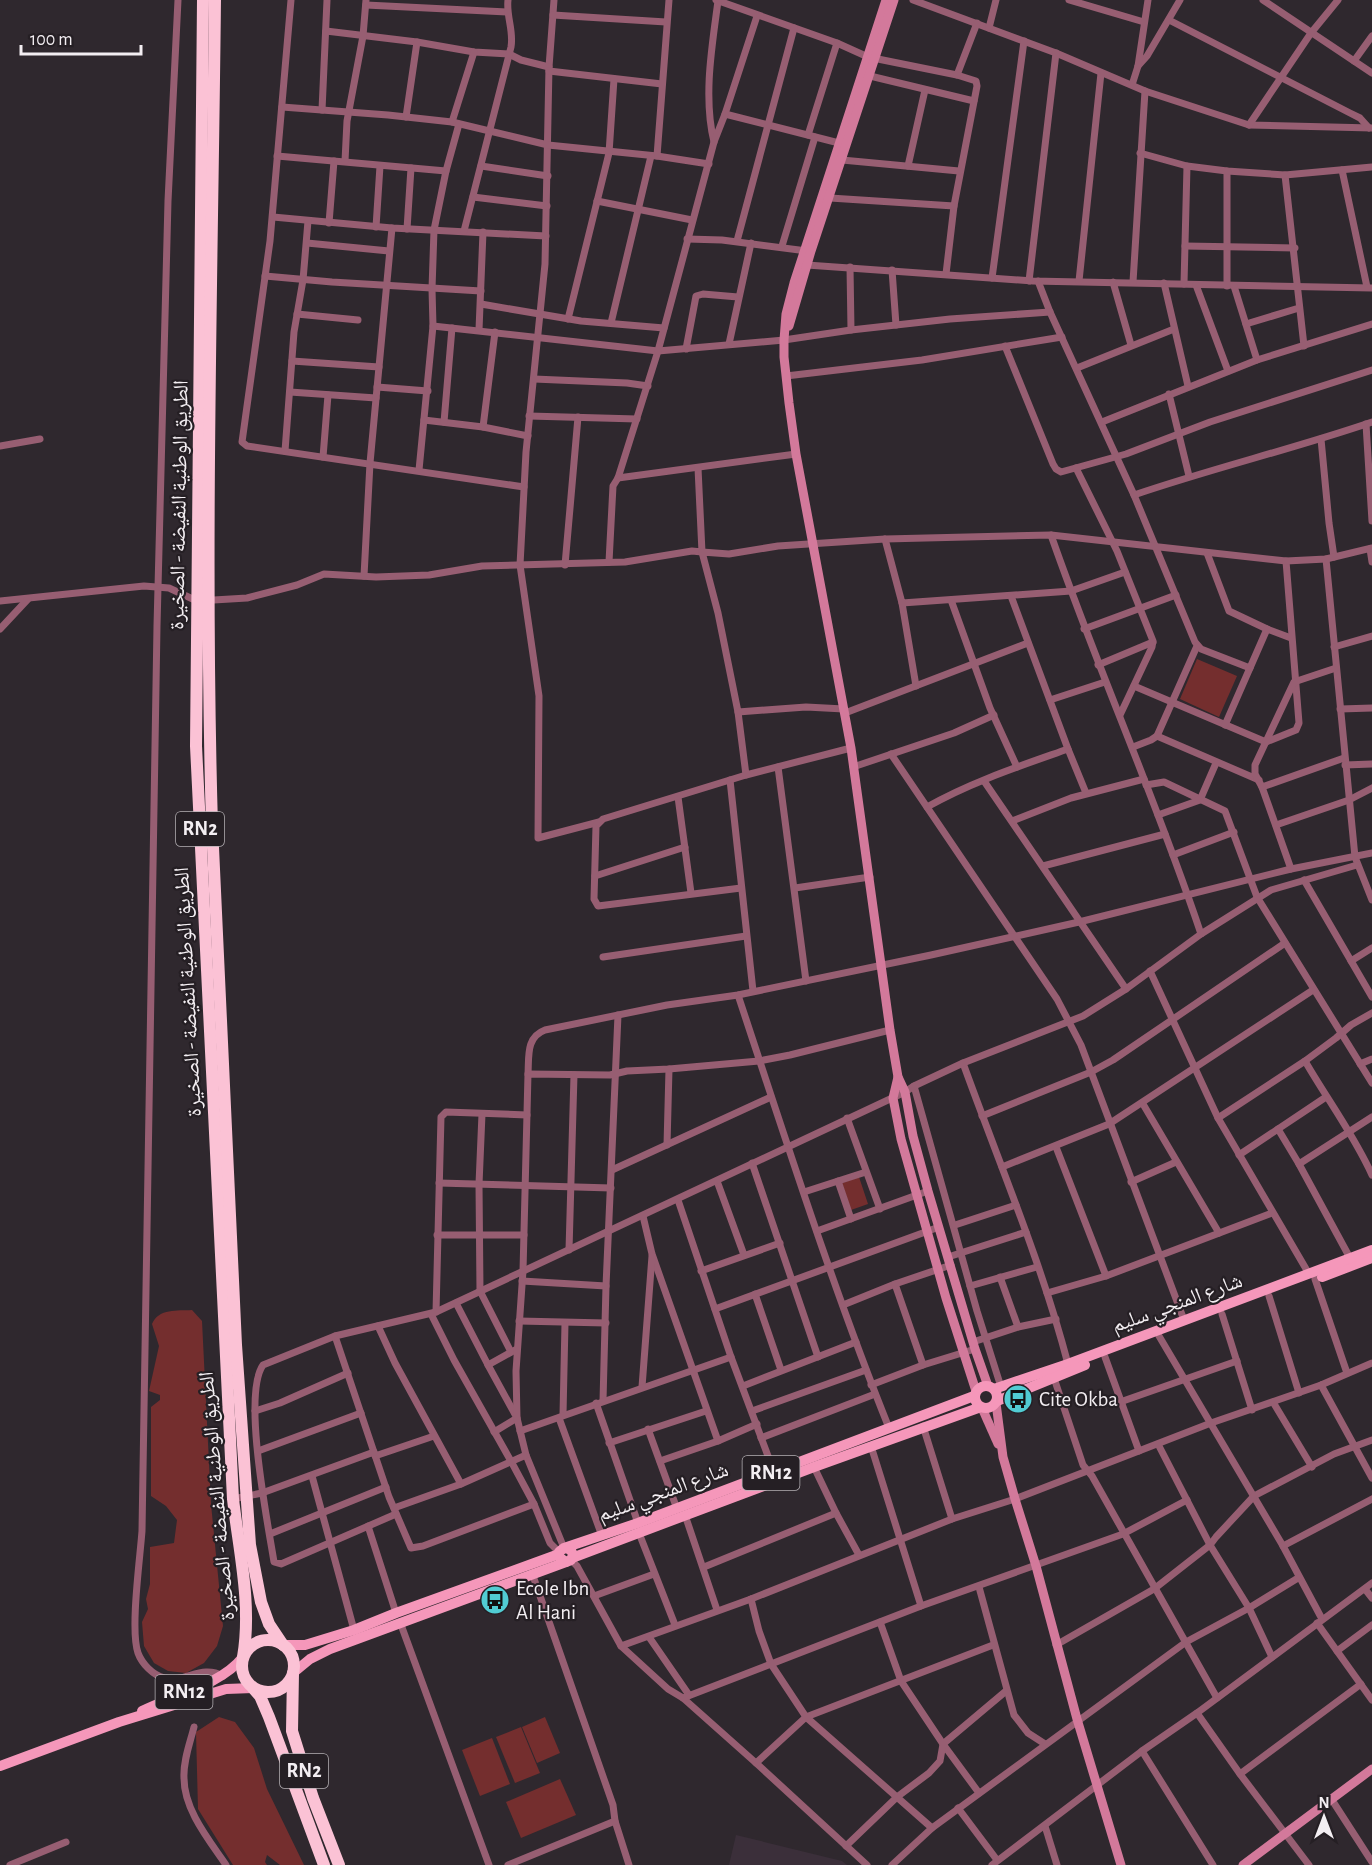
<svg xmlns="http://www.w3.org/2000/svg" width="1372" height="1865" viewBox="0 0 1372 1865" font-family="'Alegreya Sans','Noto Naskh Arabic',sans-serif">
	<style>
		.built { fill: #3b2f3a }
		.green { fill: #742e2e }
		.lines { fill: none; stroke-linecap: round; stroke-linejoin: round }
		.street { stroke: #975e72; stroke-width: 7 }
		.secondary { stroke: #d3799b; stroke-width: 9 }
		.primary { stroke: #f597ba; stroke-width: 10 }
		.highway { stroke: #fbc2d5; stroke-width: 12 }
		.labels { text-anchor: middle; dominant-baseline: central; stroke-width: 4.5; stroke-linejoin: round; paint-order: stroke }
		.shield { fill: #251f24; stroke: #b5b0b4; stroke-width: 1.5 }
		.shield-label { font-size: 20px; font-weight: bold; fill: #f3eef2 }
		.street-label { font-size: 21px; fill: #f3eef2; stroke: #251f24 }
		.poi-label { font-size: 21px; fill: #f3eef2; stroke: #251f24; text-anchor: start }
	</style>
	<rect width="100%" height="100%" fill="#2f282e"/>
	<path class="built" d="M736,1835L842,1861L847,1865H729Z"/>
	<g class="green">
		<path d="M1197,659L1237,676L1219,717L1180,699Z"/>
		<path d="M859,1177L868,1204L851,1210L842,1183Z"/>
		<path d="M192,1310L202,1321L211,1504L223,1626L217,1646L204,1663L186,1673L168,1671L154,1663L144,1646L142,1622L148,1609L146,1599L150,1584V1547L174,1543L177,1520L166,1506L151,1496V1407L160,1400V1395L149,1391L159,1346L152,1324C159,1308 177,1311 192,1310Z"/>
		<path d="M219,1717L235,1722L254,1748L267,1789L304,1865H280L267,1855L265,1862L267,1865H233L198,1809L196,1732Z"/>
		<path d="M545,1717L560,1753L537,1763L522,1727Z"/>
		<path d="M521,1727L540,1773L515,1783L496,1737Z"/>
		<path d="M492,1738L510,1784L480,1796L462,1750Z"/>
		<path d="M560,1779L576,1815L521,1838L506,1802Z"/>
	</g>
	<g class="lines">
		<g class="street">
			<path d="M178,0L168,201L157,626L142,1531C140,1559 130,1630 138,1653C142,1664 153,1675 164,1678C186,1683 201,1664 223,1676"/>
			<path d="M291,0L270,241L242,442L247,446L524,487"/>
			<path d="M554,0L549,67L545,264L526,452L520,565L539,696L538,838L599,822"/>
			<path d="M716,0L837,43L868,57L957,75L976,81L977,86L954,206L946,274"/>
			<path d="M913,0L1056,53L1145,91L1249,125L1372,128"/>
			<path d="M1069,0L1144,22"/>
			<path d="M1263,0L1372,73"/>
			<path d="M366,5L507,12"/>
			<path d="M553,15L666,22"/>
			<path d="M1169,20L1350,113L1360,118L1369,128"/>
			<path d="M989,28L996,0"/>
			<path d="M326,31L417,42L474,52L509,54L521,60L549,67"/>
			<path d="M1354,61L1372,36"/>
			<path d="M1138,66L1147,56L1180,0"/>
			<path d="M549,71L662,84"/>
			<path d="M957,75L977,23"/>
			<path d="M870,76L974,101"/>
			<path d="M1132,85L1138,66L1148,0"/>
			<path d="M282,107L388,115L452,122L548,145L657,156L709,164"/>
			<path d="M322,110L327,0"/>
			<path d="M725,114L839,143"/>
			<path d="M406,117L417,42"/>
			<path d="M452,122L474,52"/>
			<path d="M1249,125L1311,33L1338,0"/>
			<path d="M808,135L837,43"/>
			<path d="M714,142C703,97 712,46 718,1"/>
			<path d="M1140,153L1187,166"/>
			<path d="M277,156L446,171"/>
			<path d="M657,156L669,0"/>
			<path d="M842,160L959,171"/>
			<path d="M345,161L347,121L363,36L366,0"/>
			<path d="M481,166L548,176"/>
			<path d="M908,166L925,90"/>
			<path d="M1342,170L1367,287"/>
			<path d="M1227,171V286"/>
			<path d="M1285,175L1304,346"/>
			<path d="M473,197L547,206"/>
			<path d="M830,198L954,206"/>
			<path d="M597,201L692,220"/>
			<path d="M273,217L392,228L546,236"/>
			<path d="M329,223L334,161"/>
			<path d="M376,227L380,166"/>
			<path d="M407,229L411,168"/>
			<path d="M464,231L511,47C514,31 506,16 508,0"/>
			<path d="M687,239L722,240L807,251"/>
			<path d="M737,241L794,28"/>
			<path d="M307,243L389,251"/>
			<path d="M782,246L815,137"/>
			<path d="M1185,246L1295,248"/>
			<path d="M807,265L1033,281L1372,288"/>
			<path d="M850,267L851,330"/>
			<path d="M892,270L896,325"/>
			<path d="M265,276L332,282L481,291"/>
			<path d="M992,278L1024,41"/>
			<path d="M1029,281L1056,53"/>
			<path d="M1038,281L1050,312L1134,495L1195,642L1201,649L1250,668"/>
			<path d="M1079,281L1101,73"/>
			<path d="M1113,282L1131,345"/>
			<path d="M1133,282L1145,91"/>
			<path d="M1164,283L1188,386"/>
			<path d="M1184,284L1187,166L1227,171L1285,175L1372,167"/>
			<path d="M1196,285L1228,371"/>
			<path d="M1234,286L1257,360"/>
			<path d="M481,304L581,321L664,328"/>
			<path d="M297,314L358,320"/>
			<path d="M568,319L609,153L614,79"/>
			<path d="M611,323L651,156"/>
			<path d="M1246,324L1299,308"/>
			<path d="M433,326L658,351L784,340L851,330L950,319L1050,312"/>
			<path d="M479,330L483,232"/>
			<path d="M729,344L751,243"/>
			<path d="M1005,346L1053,464L1056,469L1061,472L1126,454L1210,422L1372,370"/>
			<path d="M686,349L696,296L703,294L738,297"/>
			<path d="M292,361L379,367"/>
			<path d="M1077,368L1174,329"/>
			<path d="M786,376L922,360L1062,337"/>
			<path d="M534,379L627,383L648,386"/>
			<path d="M377,387L428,391"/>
			<path d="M290,392L376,398"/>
			<path d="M1169,394L1189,476"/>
			<path d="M529,416L637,419"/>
			<path d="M424,420L483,427L528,436"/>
			<path d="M444,422L452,328"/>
			<path d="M1102,422L1257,360L1372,324"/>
			<path d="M1366,424L1372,521"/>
			<path d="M483,427L495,332"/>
			<path d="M1321,439L1329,523L1334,557"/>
			<path d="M0,446L40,439"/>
			<path d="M285,451L294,332L303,280L308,221"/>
			<path d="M323,457L328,395"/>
			<path d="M1076,468L1117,551L1153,641L1152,647L1120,715"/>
			<path d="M419,470L433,326L432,289L434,230L446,171L459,124"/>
			<path d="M618,478L796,454"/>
			<path d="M1134,495C1213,468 1293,449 1372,422"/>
			<path d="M1051,535C1098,670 1156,799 1201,934"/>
			<path d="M885,539L902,603L1071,591L1125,572"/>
			<path d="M1370,549L1372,562"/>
			<path d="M1207,553L1229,611L1267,629L1291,638"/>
			<path d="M1326,559L1355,857L1372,900"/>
			<path d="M609,562L613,486L618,478L658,351L714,142L725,114L757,16"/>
			<path d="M565,565L578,417"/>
			<path d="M364,576L370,463L392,228"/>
			<path d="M1011,596L1068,749L1086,793"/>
			<path d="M951,600L990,708L1017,767"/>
			<path d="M0,601L144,586L169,588L197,601L247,598L297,585L324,574L376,577L429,575L482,566L625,562L692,551L702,552L698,468"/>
			<path d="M902,603L916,686"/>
			<path d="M0,629L28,599"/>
			<path d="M1084,629L1176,595"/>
			<path d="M1334,647L1372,636"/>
			<path d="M1098,665L1153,642"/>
			<path d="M1134,686L1266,742L1296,730L1299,723L1286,561"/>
			<path d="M1050,700L1105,682"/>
			<path d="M844,709L806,707L738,712L718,613L702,552L729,554L778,546L885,539L1051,535L1286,561L1326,559L1372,548"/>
			<path d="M1340,709L1372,708"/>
			<path d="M738,712L746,775"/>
			<path d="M845,713L1028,643"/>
			<path d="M1225,725L1267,629"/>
			<path d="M1157,736L1259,780"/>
			<path d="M1133,747L1151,740L1157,736L1197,646"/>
			<path d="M891,754L1057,999L1081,1045L1184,1320"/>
			<path d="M1345,765L1372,764"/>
			<path d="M778,767L806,981"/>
			<path d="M853,767L954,733L994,715"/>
			<path d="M730,780L753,991"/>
			<path d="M984,781L1126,989"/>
			<path d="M1146,785L1164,782L1225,811L1257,897L1372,1083"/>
			<path d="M1262,787L1344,758"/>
			<path d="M678,797L691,893"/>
			<path d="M927,807C971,782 1020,766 1068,749"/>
			<path d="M1158,815L1200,800L1216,763"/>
			<path d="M1012,821L1071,798L1144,779"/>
			<path d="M1276,825L1349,800L1372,788"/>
			<path d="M1173,855L1234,832"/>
			<path d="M1043,866L1165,834"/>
			<path d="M1291,869L1262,787L1255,774V765L1294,682L1336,668"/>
			<path d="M595,876L685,847"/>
			<path d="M1304,880L1372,997"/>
			<path d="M741,888L598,906L594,899L596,826L603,819L746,775L851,748"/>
			<path d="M795,888L870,877"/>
			<path d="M603,957L746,936"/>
			<path d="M1351,961L1372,948"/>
			<path d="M1150,971L1218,1118L1309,1274"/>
			<path d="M738,995C786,1140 832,1286 889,1428"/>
			<path d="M1305,1061C1327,1099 1354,1135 1372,1175"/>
			<path d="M963,1063C999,1163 1041,1261 1068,1364"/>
			<path d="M1360,1064L1372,1059"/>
			<path d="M528,1074C529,1056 526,1037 545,1030L667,1005L738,995L931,955L1079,922L1291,869L1372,853"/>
			<path d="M914,1086L977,1311L1001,1387"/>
			<path d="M1143,1104L1219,1233"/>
			<path d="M482,1114L479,1184L480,1291L511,1352"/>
			<path d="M982,1116L1091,1072L1113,1060L1285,943"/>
			<path d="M847,1118L880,1209"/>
			<path d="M1218,1118L1305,1061L1336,1038L1351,1025L1372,1013"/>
			<path d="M1278,1129L1299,1164L1350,1258"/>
			<path d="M667,1145L669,1069"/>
			<path d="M1056,1147L1106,1276"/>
			<path d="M1239,1155L1326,1097"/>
			<path d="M752,1163L818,1357"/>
			<path d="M1299,1164L1372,1117"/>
			<path d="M1002,1167L1109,1124L1313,990"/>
			<path d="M612,1170L771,1097"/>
			<path d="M717,1181L744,1255"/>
			<path d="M838,1181L851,1219"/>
			<path d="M1131,1182L1176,1162"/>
			<path d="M439,1183L611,1188"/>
			<path d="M804,1192L866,1172"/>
			<path d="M678,1200L731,1357L774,1472"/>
			<path d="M643,1216L652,1254L718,1441"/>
			<path d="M955,1225L1016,1205"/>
			<path d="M817,1231L928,1191"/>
			<path d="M437,1235H524"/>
			<path d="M569,1250L574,1075"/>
			<path d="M948,1257L1026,1232"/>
			<path d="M701,1271L780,1243"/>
			<path d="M1000,1277L1018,1327"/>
			<path d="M1315,1279L1347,1373"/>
			<path d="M522,1281L606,1286"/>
			<path d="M970,1286L1037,1267"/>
			<path d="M1047,1293L1106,1276L1272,1213"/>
			<path d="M755,1294L781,1370"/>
			<path d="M1269,1296L1299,1393"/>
			<path d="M456,1303L488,1365L515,1350"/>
			<path d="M843,1305L895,1284L951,1265"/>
			<path d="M715,1309L939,1227"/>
			<path d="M436,1312L441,1117L446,1112L527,1115"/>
			<path d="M431,1314L454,1360L512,1463L534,1504L550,1543L559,1552"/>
			<path d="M1222,1314L1252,1410"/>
			<path d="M519,1321L606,1323"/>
			<path d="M378,1326L395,1363L461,1484"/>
			<path d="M335,1336L389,1497L411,1548L423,1546L534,1504"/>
			<path d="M1159,1336L1283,1546L1322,1619"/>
			<path d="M973,1342L1018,1327L1056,1319"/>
			<path d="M1105,1357L1139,1451"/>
			<path d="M488,1365L517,1418L494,1432"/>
			<path d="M923,1365L975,1349"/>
			<path d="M1054,1378L1083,1465L1092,1476L1217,1698"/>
			<path d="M871,1385L923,1365L895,1284"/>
			<path d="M1321,1385L1372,1478"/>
			<path d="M743,1386L856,1342"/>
			<path d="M642,1387L652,1256"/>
			<path d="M603,1401L606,1286L618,1015"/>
			<path d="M1123,1401L1237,1361"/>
			<path d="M1273,1402L1312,1467"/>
			<path d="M596,1403L638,1523"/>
			<path d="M255,1411L280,1403L348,1373"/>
			<path d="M752,1411L866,1370"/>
			<path d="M563,1415L565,1323"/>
			<path d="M559,1418L602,1536"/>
			<path d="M923,1426L952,1519"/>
			<path d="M648,1429L677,1509"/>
			<path d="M520,1431L731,1357"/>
			<path d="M761,1438L875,1394"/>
			<path d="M609,1443L706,1411"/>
			<path d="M1158,1444L1210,1545L1249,1608L1272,1657"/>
			<path d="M871,1446L921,1606"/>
			<path d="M258,1451L361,1413"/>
			<path d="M526,1455L564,1548"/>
			<path d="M375,1456L434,1436"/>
			<path d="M660,1461L718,1441L757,1424"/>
			<path d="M814,1467L836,1513L859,1555"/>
			<path d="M312,1476L354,1630"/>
			<path d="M233,1499L262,1493L374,1452"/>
			<path d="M394,1508L461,1484L526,1455L517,1418L516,1371L523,1271L528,1074L610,1075L627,1071L669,1069L759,1061L790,1055L890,1030"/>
			<path d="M396,1514L281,1564L274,1562C268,1524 242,1395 263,1365L335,1336L436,1312L905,1092L914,1086L963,1063L1083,1016L1126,989L1201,934L1271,890L1357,865"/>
			<path d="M685,1515L717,1610"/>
			<path d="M368,1526L396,1613"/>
			<path d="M639,1533L675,1625"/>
			<path d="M270,1534L386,1487"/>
			<path d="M1283,1546L1372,1499"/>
			<path d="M571,1560L577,1566L621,1646L668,1689L683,1698L756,1763L867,1865"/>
			<path d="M704,1567L836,1513"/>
			<path d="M532,1573L613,1805L615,1821L629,1865"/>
			<path d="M979,1587L1014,1715L1028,1733L1045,1744"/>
			<path d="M1365,1589L1372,1598"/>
			<path d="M594,1596L654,1574"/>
			<path d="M751,1599L759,1631L771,1664L806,1717L932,1828"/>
			<path d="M400,1622L489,1865"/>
			<path d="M880,1622L901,1681L943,1744L979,1793"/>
			<path d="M1317,1623L1372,1700"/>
			<path d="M649,1637L689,1695"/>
			<path d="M1056,1645L1154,1589L1210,1545L1216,1537L1254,1496L1334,1454L1372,1440"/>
			<path d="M621,1646L751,1599L952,1519L1015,1499L1211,1423L1321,1385L1372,1363"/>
			<path d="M1337,1651L1372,1625"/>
			<path d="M683,1698L921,1606L1123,1534L1187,1500"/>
			<path d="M1197,1713L1240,1774L1309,1865"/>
			<path d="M194,1727C190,1743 183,1761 184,1778C184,1810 209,1840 226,1865"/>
			<path d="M1142,1751L1213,1865"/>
			<path d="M756,1763L806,1717L993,1645"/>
			<path d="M1240,1774L1361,1684"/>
			<path d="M1332,1800L1372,1862"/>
			<path d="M958,1808L997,1860"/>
			<path d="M1045,1826L1057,1865"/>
			<path d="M846,1846L897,1797L929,1773L940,1761L943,1744L1006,1691"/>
			<path d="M10,1865L66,1842"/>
			<path d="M508,1865L615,1821"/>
			<path d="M892,1865L932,1828L1186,1642L1249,1608L1298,1578"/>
			<path d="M992,1865L1142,1751L1197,1713L1372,1583"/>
		</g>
		<g class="secondary">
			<path d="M886,0L794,283L786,314L784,340V357L789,403L796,454L851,748L890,1030L898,1077L905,1092L913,1136L928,1191L975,1349L988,1386"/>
			<path d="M789,326L811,251L894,0"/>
			<path d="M898,1077L893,1098L901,1139L946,1298L976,1391"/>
			<path d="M996,1403L1003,1457L1015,1499L1036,1566L1077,1719L1121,1865"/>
			<path d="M982,1408L998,1444"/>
			<path d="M1243,1865L1372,1769"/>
		</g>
		<g class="primary">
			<path d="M1322,1277L1372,1258"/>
			<circle cx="986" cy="1397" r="11"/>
			<path d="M994,1389L1068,1364L1372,1250"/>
			<path d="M997,1401L1085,1365"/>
			<path d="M566,1548L571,1550L573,1555L571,1560L566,1562L559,1557V1552L564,1548L638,1523L974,1396"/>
			<path d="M572,1558L814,1467L981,1407"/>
			<path d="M283,1645H305L354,1630L396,1613L559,1554"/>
			<path d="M293,1673L310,1659L330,1649L566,1562"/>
			<path d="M142,1711C174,1695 221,1685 243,1657"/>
			<path d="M0,1766L119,1722L226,1689L253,1688"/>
		</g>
		<g class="highway">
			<path d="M203,0L196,746L233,1499C239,1551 252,1605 243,1657"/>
			<path d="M215,0C212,275 204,551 212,826L236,1345L250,1545L261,1602L269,1624L283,1645"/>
			<circle cx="268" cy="1666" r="26"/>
			<path d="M293,1673L292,1731L313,1798L339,1865"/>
			<path d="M253,1688L260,1696L269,1717L324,1865"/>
		</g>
	</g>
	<defs>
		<g id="bus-disc" transform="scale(1.5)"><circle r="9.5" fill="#51ccd3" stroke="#251f24"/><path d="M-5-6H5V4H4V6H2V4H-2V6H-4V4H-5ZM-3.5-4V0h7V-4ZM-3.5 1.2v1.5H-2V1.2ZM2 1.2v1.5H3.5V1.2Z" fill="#111"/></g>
	</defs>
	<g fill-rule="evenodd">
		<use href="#bus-disc" x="1018" y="1399"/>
		<use href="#bus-disc" x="495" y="1600"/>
	</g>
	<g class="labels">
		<g class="shield">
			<rect x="176" y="812" width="48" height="34" rx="4.5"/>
			<rect x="742.5" y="1456" width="57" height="34" rx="4.5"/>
			<rect x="155.5" y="1675" width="57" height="34" rx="4.5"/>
			<rect x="280" y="1754" width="48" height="34" rx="4.5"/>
		</g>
		<g class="shield-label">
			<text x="200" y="829">RN2</text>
			<text x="771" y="1473">RN12</text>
			<text x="184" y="1692">RN12</text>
			<text x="304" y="1771">RN2</text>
		</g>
		<g class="street-label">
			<text transform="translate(179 505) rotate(-89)">الطريق الوطنية النفيضة - الصخيرة</text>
			<text transform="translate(188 992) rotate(-93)">الطريق الوطنية النفيضة - الصخيرة</text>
			<text transform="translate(1177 1303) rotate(-20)">شارع المنجي سليم</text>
			<text transform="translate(663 1492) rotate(-20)">شارع المنجي سليم</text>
			<text transform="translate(217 1496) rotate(-95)">الطريق الوطنية النفيضة - الصخيرة</text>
		</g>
		<g class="poi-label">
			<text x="1039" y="1399">Cite Okba</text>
			<text x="516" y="1588">Ecole Ibn<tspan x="516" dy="24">Al Hani</tspan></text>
		</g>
	</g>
	<g transform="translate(1324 1817)" stroke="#251f24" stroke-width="4.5" paint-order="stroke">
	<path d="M0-4.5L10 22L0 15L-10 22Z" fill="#f3eef2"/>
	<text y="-9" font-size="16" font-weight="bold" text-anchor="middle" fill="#f3eef2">N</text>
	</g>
	<path d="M21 45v9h120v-9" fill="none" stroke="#f3eef2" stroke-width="3"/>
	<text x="30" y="45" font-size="18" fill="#f3eef2" stroke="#251f24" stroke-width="4.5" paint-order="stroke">100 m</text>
</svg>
